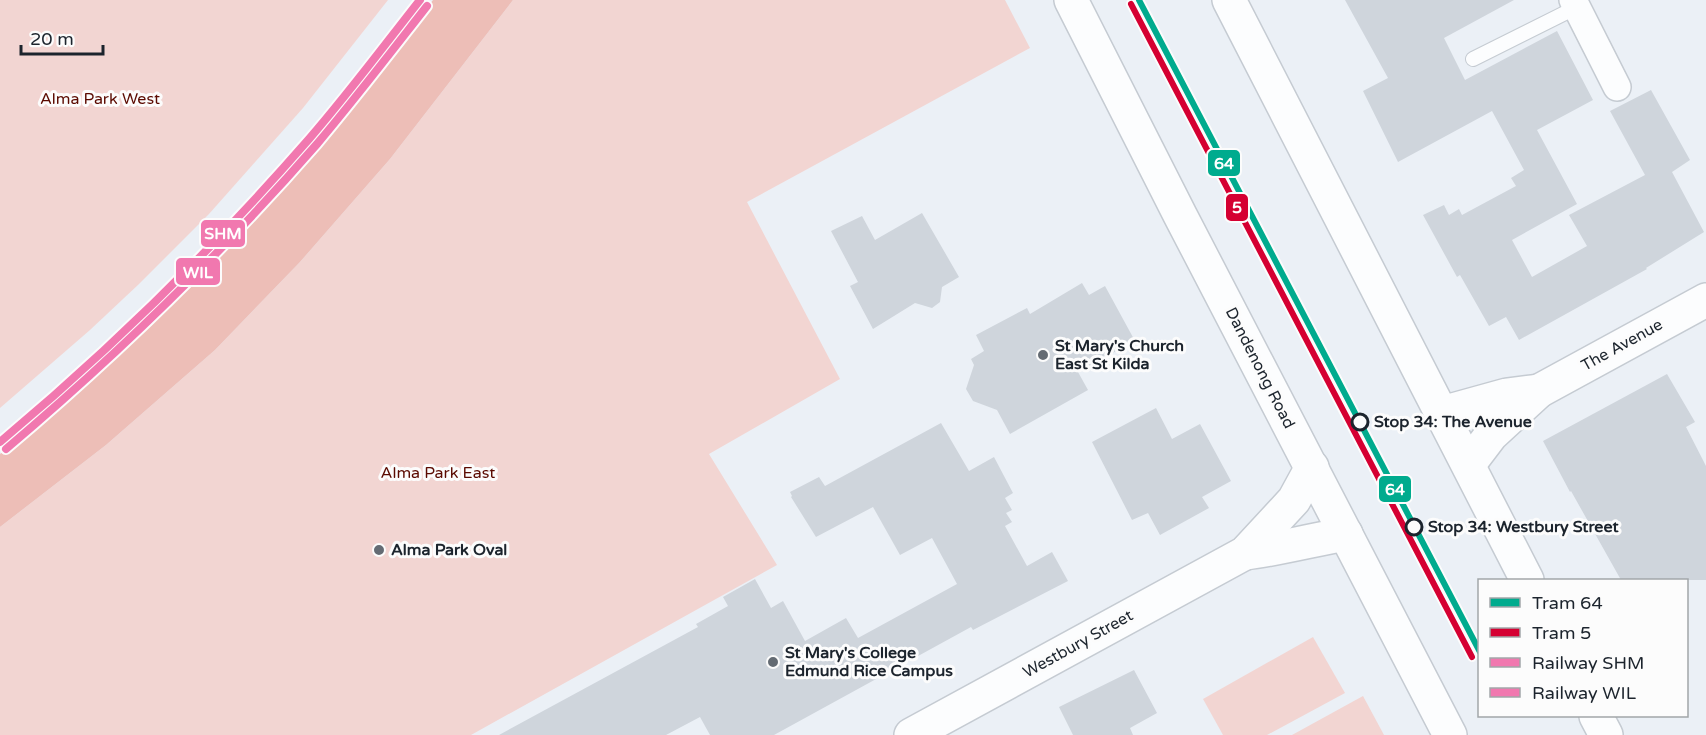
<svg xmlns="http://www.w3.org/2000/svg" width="1706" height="735" viewBox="0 0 1706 735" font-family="'Varela Round',sans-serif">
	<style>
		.green { fill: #f2d5d2 }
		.forest { fill: #edbeb7 }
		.building { fill: #cfd5dc }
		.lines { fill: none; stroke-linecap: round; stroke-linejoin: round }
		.lane-casing { stroke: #c5cbd2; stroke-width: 16 }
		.street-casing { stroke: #c5cbd2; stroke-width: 30 }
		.secondary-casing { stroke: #c5cbd2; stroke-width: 36 }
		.highway-casing { stroke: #c5cbd2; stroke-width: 36 }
		.lane { stroke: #fcfdfe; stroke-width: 14 }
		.street { stroke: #fcfdfe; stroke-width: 27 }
		.secondary { stroke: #fcfdfe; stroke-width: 33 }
		.highway { stroke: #fcfdfe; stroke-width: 33 }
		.rail-1-casing { stroke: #fcfcfc; stroke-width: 12 }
		.rail-2-casing { stroke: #fcfcfc; stroke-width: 12 }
		.rail-1 { stroke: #f178af; stroke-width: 8 }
		.rail-2 { stroke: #f178af; stroke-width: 8 }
		.tram-1-casing { stroke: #fcfcfc; stroke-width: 10 }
		.tram-2-casing { stroke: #fcfcfc; stroke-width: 10 }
		.tram-1 { stroke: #00ab8e; stroke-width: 6 }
		.tram-2 { stroke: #d50032; stroke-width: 6 }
		.poi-dot { fill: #646b73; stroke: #fcfcfc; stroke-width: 2 }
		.stop-dot { fill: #fcfcfc; stroke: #1c242d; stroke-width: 3 }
		.labels { text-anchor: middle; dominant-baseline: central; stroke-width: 6; stroke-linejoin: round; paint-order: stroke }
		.park-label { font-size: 16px; fill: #5b0a01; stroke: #fcfcfc }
		.street-label { font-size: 16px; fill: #1c242d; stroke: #fcfcfc }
		.poi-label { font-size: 16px; font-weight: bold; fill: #1c242d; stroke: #fcfcfc; text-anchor: start }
		.stop-label { font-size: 16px; font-weight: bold; fill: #1c242d; stroke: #fcfcfc; text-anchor: start }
		.line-badge { stroke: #fcfcfc; stroke-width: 2 }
		.badge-label { font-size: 16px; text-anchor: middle; font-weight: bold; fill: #fff }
	</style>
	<rect width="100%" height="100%" fill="#ebf0f6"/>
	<g class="green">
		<path d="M0,0H388L303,108L209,214L139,284L90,330L0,408Z"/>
		<path d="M513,0H1005L1030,48L747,202L840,379L709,454L777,565L471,735H0V527L106,445L215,350L300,262L390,159Z"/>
		<path d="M1313,637L1345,693L1267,735H1223L1203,699Z"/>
		<path d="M1363,696L1384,735H1292Z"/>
	</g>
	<path class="forest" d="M433,0H513L390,159L300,262L215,350L106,445L0,527V454C81,387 159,317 232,241C250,223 266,203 283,183C336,124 386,63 433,0Z"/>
	<g class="building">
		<path d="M1345,0H1514L1444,38L1465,80L1557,31L1593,100L1537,130L1577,204L1512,240L1532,277L1587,246L1569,215L1645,175L1610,111L1651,90L1690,160L1672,172L1704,232L1646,268L1647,269L1519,340L1506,317L1489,326L1460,275L1457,277L1423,215L1444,205L1449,215L1459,209L1462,215L1516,186L1511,178L1524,170L1492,111L1398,162L1363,91L1388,78Z"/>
		<path d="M922,213L959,277L942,287L940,302L932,308L915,303L873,329L850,286L858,282L831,231L862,216L875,240Z"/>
		<path d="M1082,283L1089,295L1105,286L1135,341L1078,372L1088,390L1010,434L997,410L973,401L966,389L974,365L971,359L984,351L976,335L1027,308L1030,314Z"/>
		<path d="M1667,374L1695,422L1686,427L1706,466V580H1621L1571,491L1570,492L1543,441Z"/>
		<path d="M1156,408L1172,439L1200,424L1231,481L1202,497L1209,508L1160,535L1148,513L1132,520L1092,442Z"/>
		<path d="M941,423L969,471L994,457L1013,493L1005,498L1012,510L1006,513L1012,522L1005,526L1027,566L1052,552L1068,581L973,630L971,627L774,735H710L700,717L666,735H499L698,627L696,624L728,606L723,597L755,579L771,608L783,601L805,641L846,618L858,638L957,584L932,538L900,555L873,507L816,537L791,497L792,496L790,492L819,477L825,486Z"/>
		<path d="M1134,670L1157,713L1130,728L1133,735H1073L1059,707Z"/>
	</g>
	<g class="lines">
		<g class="lane-casing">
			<path id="lane" d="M1473,59L1577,7"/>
		</g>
		<g class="street-casing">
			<path id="street" d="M1573,0L1617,87"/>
		</g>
		<g class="secondary-casing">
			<g id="secondary">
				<path d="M1442,413L1507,395L1539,391"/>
				<path d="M1469,464L1491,435L1539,391L1706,300"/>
				<path d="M1245,553C1279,549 1312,540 1346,534"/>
				<path d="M911,735L1245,553L1294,500L1312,467"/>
			</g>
		</g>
		<g class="highway-casing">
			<g id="highway">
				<path d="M1071,0L1180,215L1450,735"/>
				<path d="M1229,0L1527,580"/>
				<path d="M1596,716L1606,735"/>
			</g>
		</g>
		<use href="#lane" class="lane"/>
		<use href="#street" class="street"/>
		<use href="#secondary" class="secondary"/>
		<use href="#highway" class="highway"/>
		<g class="rail-1-casing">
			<path id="rail-1" d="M0,442C111,349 214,248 309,139C348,94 383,47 420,0"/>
		</g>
		<g class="rail-2-casing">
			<path id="rail-2" d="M6,449C117,355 221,254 317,144C355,99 391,52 427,6"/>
		</g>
		<use href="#rail-1" class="rail-1"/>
		<use href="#rail-2" class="rail-2"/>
		<g class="tram-1-casing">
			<path id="tram-1" d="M1139,0L1480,652"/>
		</g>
		<g class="tram-2-casing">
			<path id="tram-2" d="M1131,4L1472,657"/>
		</g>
		<use href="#tram-1" class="tram-1"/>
		<use href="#tram-2" class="tram-2"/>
	</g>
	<g class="poi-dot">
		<circle cx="1043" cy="355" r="6"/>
		<circle cx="379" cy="550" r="6"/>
		<circle cx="773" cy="662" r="6"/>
	</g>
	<g class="stop-dot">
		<circle cx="1360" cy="422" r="8"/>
		<circle cx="1414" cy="527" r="8"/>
	</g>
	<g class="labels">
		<g class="park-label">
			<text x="100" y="99">Alma Park West</text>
			<text x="438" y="473">Alma Park East</text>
		</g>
		<g class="street-label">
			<text transform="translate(1622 345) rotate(-29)">The Avenue</text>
			<text transform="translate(1260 368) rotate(63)">Dandenong Road</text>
			<text transform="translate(1078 644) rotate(-29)">Westbury Street</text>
		</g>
		<g class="poi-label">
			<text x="1055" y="346">St Mary's Church<tspan x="1055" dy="18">East St Kilda</tspan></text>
			<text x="391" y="550">Alma Park Oval</text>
			<text x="785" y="653">St Mary's College<tspan x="785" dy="18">Edmund Rice Campus</tspan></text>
		</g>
		<g class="stop-label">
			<text x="1374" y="422">Stop 34: The Avenue</text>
			<text x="1428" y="527">Stop 34: Westbury Street</text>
		</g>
	</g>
	<g class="line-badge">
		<rect x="1207" y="149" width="34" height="28" rx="6" fill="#00ab8e"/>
		<rect x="1225" y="193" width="24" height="29" rx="6" fill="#d50032"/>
		<rect x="200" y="219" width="46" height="29" rx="6" fill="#f178af"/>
		<rect x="175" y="257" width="46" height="29" rx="6" fill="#f178af"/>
		<rect x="1378" y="475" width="34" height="28" rx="6" fill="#00ab8e"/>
	</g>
	<g class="badge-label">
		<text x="1224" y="169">64</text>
		<text x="1237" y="213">5</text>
		<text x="223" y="239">SHM</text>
		<text x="198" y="278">WIL</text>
		<text x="1395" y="495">64</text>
	</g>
	<rect x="1478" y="579" width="210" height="138" fill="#fcfcfc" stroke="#a2a6a9" stroke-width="1.5"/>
	<rect x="1490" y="598" width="30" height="9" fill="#00ab8e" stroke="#a2a6a9" stroke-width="1.5"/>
	<text x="1532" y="609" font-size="18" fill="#1c242d">Tram 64</text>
	<rect x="1490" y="628" width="30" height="9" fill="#d50032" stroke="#a2a6a9" stroke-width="1.5"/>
	<text x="1532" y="639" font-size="18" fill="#1c242d">Tram 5</text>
	<rect x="1490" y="658" width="30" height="9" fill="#f178af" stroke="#a2a6a9" stroke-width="1.5"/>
	<text x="1532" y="669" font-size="18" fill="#1c242d">Railway SHM</text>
	<rect x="1490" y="688" width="30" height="9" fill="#f178af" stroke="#a2a6a9" stroke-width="1.5"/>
	<text x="1532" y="699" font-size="18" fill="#1c242d">Railway WIL</text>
	<path d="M21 45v9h82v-9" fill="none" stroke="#1c242d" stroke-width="3"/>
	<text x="30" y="45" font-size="18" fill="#1c242d" stroke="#fcfcfc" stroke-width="4.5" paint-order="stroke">20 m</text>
</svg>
